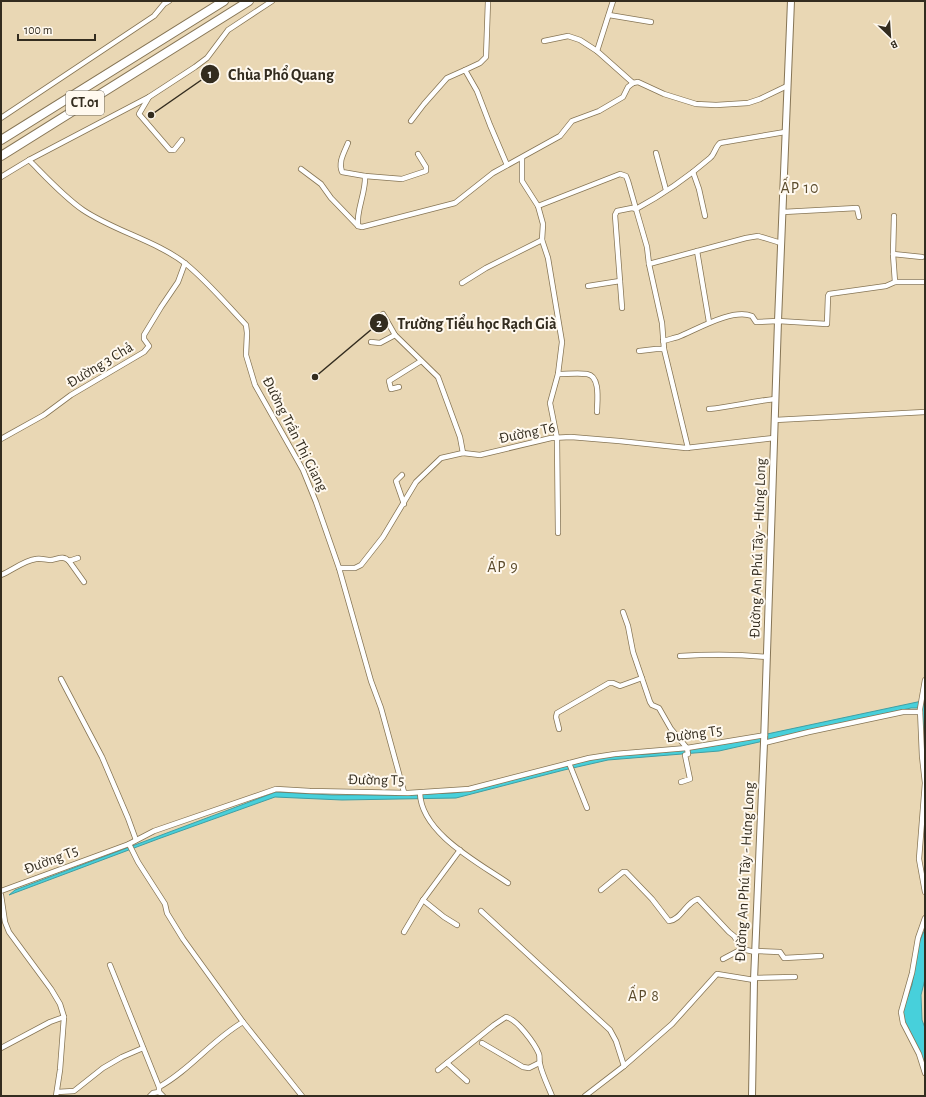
<svg xmlns="http://www.w3.org/2000/svg" width="926" height="1097" viewBox="0 0 926 1097" font-family="'Alegreya Sans',sans-serif">
	<style>
		.water { fill: #47d0db; stroke: #419fa3 }
		.lines { fill: none; stroke-linecap: round; stroke-linejoin: round }
		.street-casing { stroke: #867555; stroke-width: 6 }
		.secondary-casing { stroke: #867555; stroke-width: 8 }
		.highway-casing { stroke: #867555; stroke-width: 10 }
		.street { stroke: #fff; stroke-width: 4.5 }
		.secondary { stroke: #fff; stroke-width: 6 }
		.highway { stroke: #fff; stroke-width: 8 }
		.labels { text-anchor: middle; dominant-baseline: central; stroke-width: 4; stroke-linejoin: round; paint-order: stroke }
		.shield { fill: #fff9ef; stroke: #706a5d; stroke-width: 1 }
		.shield-label { font-size: 14px; font-weight: bold; fill: #332c1f }
		.street-label { font-size: 15px; fill: #332c1f; stroke: #fff9ef }
		.neighbourhood-label { font-size: 16px; letter-spacing: 1px; fill: #5c4c2d; stroke: #fff9ef }
		.leader { fill: none; stroke: #332c1f; stroke-width: 1.5 }
		.callout-dot { fill: #332c1f; stroke: #fff9ef; stroke-width: 1.5 }
		.mark-label { font-size: 12px; text-anchor: middle; font-weight: bold; fill: #fff }
		.callout-label { font-size: 16px; text-anchor: middle; font-weight: bold; fill: #332c1f; stroke: #fff9ef; stroke-width: 4; stroke-linejoin: round; paint-order: stroke }
	</style>
	<rect width="100%" height="100%" fill="#e9d7b4"/>
	<g class="water">
		<path d="M925,690V767L922,708H911L719,751L608,760L564,770L456,798L342,800L275,797L158,839L9,895L15,890L276,792L332,795H392L454,793L473,790L593,759L616,755L650,754L706,747L922,701Z"/>
		<path d="M925,929V979L921,995L922,1020L925,1028V1066L904,1022L903,1010L912,985L918,945Z"/>
	</g>
	<g class="lines">
		<g class="street-casing">
			<g id="street">
				<path d="M613,1L597,51L633,83"/>
				<path d="M609,15L651,22"/>
				<path d="M544,41L568,36L580,40L597,51"/>
				<path d="M465,70L480,63L486,57L488,1"/>
				<path d="M149,97L139,114L170,150H174L182,140"/>
				<path d="M1,118L154,16L164,4L169,1"/>
				<path d="M411,121L424,104L447,78L465,70L477,91L490,125L507,165"/>
				<path d="M348,143C344,153 338,162 342,172L365,176C366,193 356,210 358,226"/>
				<path d="M656,153L666,190"/>
				<path d="M522,158V181L538,206L620,174L626,176L628,181L636,209L632,208L617,211L615,215L622,308"/>
				<path d="M29,160C46,177 63,196 83,210C114,231 157,241 186,264C208,282 227,305 246,325L247,333L246,355L255,385L303,470L316,502L339,568L371,681L381,708L404,792"/>
				<path d="M301,169L321,184L331,198L358,226L362,227L455,203L493,173L560,136L572,121L599,111L623,97L628,87L633,83L638,82L664,94L696,104L716,105L748,103L760,99L787,86"/>
				<path d="M693,172L699,189L705,216"/>
				<path d="M365,176L402,179L426,171V167L418,154"/>
				<path d="M1,177L29,160L149,97L195,67L207,58L228,30L272,1"/>
				<path d="M538,206L543,224L542,240L548,258L562,342L558,374L550,403L557,438L558,533"/>
				<path d="M783,212L857,208L859,217"/>
				<path d="M697,251L709,322"/>
				<path d="M893,254L922,257"/>
				<path d="M649,264L746,238L758,236L781,243"/>
				<path d="M895,282H925"/>
				<path d="M462,283L486,268L542,240"/>
				<path d="M588,286L620,281"/>
				<path d="M383,314L395,335L438,377L460,437L463,453"/>
				<path d="M663,341C668,340 673,338 678,337C696,330 732,308 752,316L756,322L778,321L827,324L828,296L829,294L886,286L895,282L893,254L894,216"/>
				<path d="M371,342L380,343L395,335"/>
				<path d="M639,351L656,349H664"/>
				<path d="M558,374C567,374 579,373 587,374C601,376 597,402 597,412"/>
				<path d="M399,387L391,389L389,381L421,361"/>
				<path d="M709,409C732,407 753,401 775,399"/>
				<path d="M775,420L925,412"/>
				<path d="M1,439L44,415L71,395L144,352L149,346L144,339V335L161,307L178,282L185,263"/>
				<path d="M688,448L664,349L662,323L649,264L647,247L636,209C662,195 688,177 710,158C715,154 715,147 720,143L785,132"/>
				<path d="M402,475L396,481L404,504"/>
				<path d="M69,561L84,582"/>
				<path d="M339,568H355L361,565L383,537L416,482L441,458L463,453L480,455L551,438L571,437L619,441L686,448L774,438"/>
				<path d="M1,575C13,570 23,561 36,559C41,558 46,560 51,560C58,559 63,555 69,561L78,558"/>
				<path d="M623,612L628,626L633,652L650,702L652,705L659,708L671,729L687,748L688,754L685,755L690,779L681,782"/>
				<path d="M680,656C710,654 738,654 767,657"/>
				<path d="M61,679L102,757L128,818L136,840"/>
				<path d="M925,680L920,709L922,756L925,783L919,859L925,892"/>
				<path d="M559,729L556,717L557,713L609,683H613L620,686L642,678"/>
				<path d="M764,743L809,732L903,712H920"/>
				<path d="M569,763L587,808"/>
				<path d="M420,793C421,833 479,863 508,883"/>
				<path d="M129,844L138,862L165,904L167,913L183,939L243,1022L302,1096"/>
				<path d="M601,890L623,872H626L652,899L669,921C681,920 686,902 698,899L729,932L734,936L742,949"/>
				<path d="M1,891L129,844L154,831L276,789L310,791L408,793L469,789L589,758L615,754L687,748L765,735"/>
				<path d="M1,895L5,922L9,932L51,989L60,1004L64,1017L60,1070L56,1096"/>
				<path d="M423,900L444,917L457,925"/>
				<path d="M481,911L610,1030L616,1041L624,1066"/>
				<path d="M925,918L918,938L912,973L901,1012L903,1023L919,1054L925,1073"/>
				<path d="M404,932L423,900L460,850"/>
				<path d="M755,951L780,952L784,958L821,956"/>
				<path d="M723,959L742,949L755,952"/>
				<path d="M110,965L159,1087V1092"/>
				<path d="M754,978L795,977"/>
				<path d="M482,1043L523,1067L529,1068L539,1063"/>
				<path d="M1,1048L50,1022L64,1017"/>
				<path d="M447,1063L467,1081"/>
				<path d="M438,1070L494,1025L506,1017C517,1019 535,1044 539,1054C540,1057 539,1060 540,1064C542,1074 548,1086 552,1096"/>
				<path d="M159,1087C190,1070 212,1040 243,1022"/>
				<path d="M57,1092L74,1091L103,1068L122,1057L143,1048"/>
				<path d="M150,1096L153,1093L159,1092L163,1096"/>
				<path d="M585,1096L624,1066L672,1024L717,974L754,980"/>
			</g>
		</g>
		<g class="secondary-casing">
			<path id="secondary" d="M752,1096L754,980L764,743L778,321L791,1"/>
		</g>
		<g class="highway-casing">
			<g id="highway">
				<path d="M1,140L224,1"/>
				<path d="M1,156L249,1"/>
			</g>
		</g>
		<use href="#street" class="street"/>
		<use href="#secondary" class="secondary"/>
		<use href="#highway" class="highway"/>
	</g>
	<g class="labels">
		<rect class="shield" x="66" y="91" width="38" height="24" rx="3"/>
		<g class="shield-label">
			<text x="85" y="103">CT.01</text>
		</g>
		<g class="street-label">
			<text transform="translate(100 365) rotate(-31)">Đường 3 Chả</text>
			<text transform="translate(527 433) rotate(-12)">Đường T6</text>
			<text transform="translate(295 434) rotate(63)">Đường Trần Thị Giang</text>
			<text transform="translate(758 548) rotate(-88)">Đường An Phú Tây - Hưng Long</text>
			<text transform="translate(694 734) rotate(-8)">Đường T5</text>
			<text transform="translate(376 780) rotate(1)">Đường T5</text>
			<text transform="translate(51 860) rotate(-21)">Đường T5</text>
			<text transform="translate(745 872) rotate(-87)">Đường An Phú Tây - Hưng Long</text>
		</g>
		<g class="neighbourhood-label">
			<text x="800" y="188">ẤP 10</text>
			<text x="503" y="567">ẤP 9</text>
			<text x="644" y="996">ẤP 8</text>
		</g>
	</g>
	<path class="leader" d="M151 115L210 74M315 377L379 323"/>
	<g class="callout-dot">
		<circle cx="151" cy="115" r="4"/>
		<circle cx="315" cy="377" r="4"/>
		<circle cx="210" cy="74" r="10"/>
		<circle cx="379" cy="323" r="10"/>
	</g>
	<g class="mark-label">
		<text x="210" y="78">1</text>
		<text x="379" y="327">2</text>
	</g>
	<g class="callout-label">
		<text x="281" y="80">Chùa Phổ Quang</text>
		<text x="477" y="329">Trường Tiểu học Rạch Già</text>
	</g>
	<rect width="926" height="1097" fill="none" stroke="#332c1f" stroke-width="4"/>
	<g transform="translate(890 36) rotate(155)" stroke="#fff9ef" stroke-width="3" paint-order="stroke">
	<path d="M0-3L7 15L0 10L-7 15Z" fill="#332c1f"/>
	<text y="-6" font-size="11" font-weight="bold" text-anchor="middle" fill="#332c1f">B</text>
	</g>
	<path d="M18 34v6h77v-6" fill="none" stroke="#332c1f" stroke-width="2"/>
	<text x="24" y="34" font-size="12" fill="#332c1f" stroke="#fff9ef" stroke-width="3" paint-order="stroke">100 m</text>
</svg>
